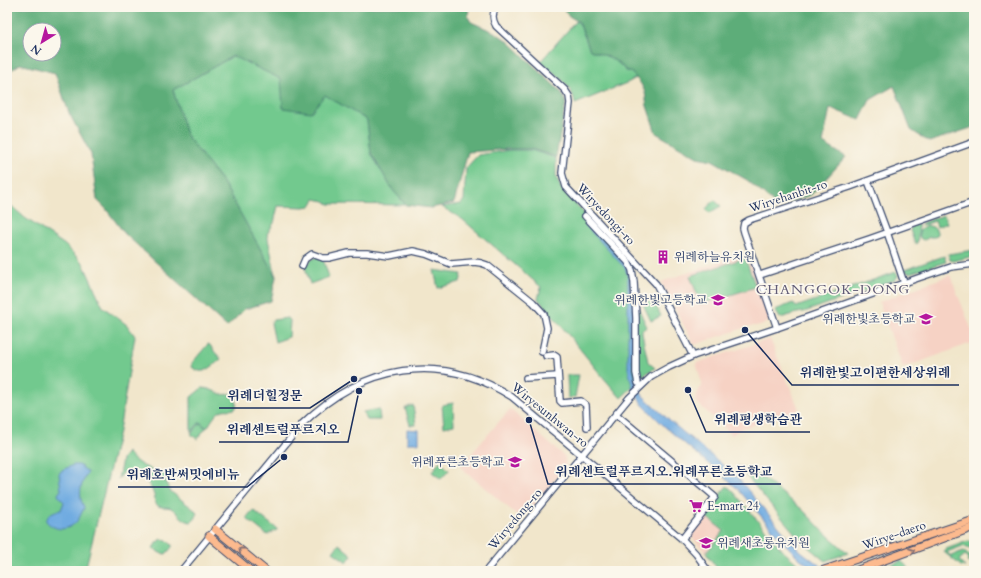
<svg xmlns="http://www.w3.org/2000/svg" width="981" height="578" viewBox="0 0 981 578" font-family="Cardo,'Noto Serif KR',serif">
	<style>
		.built { fill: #f6d2c4 }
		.green { fill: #72c98e; stroke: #467c76 }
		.forest { fill: #5dad79; stroke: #3c6e6c; fill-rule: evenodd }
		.water { fill: #6fabe1; stroke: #456da0 }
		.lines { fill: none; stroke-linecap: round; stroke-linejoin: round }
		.minor-casing { stroke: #3b4a6e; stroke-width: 8 }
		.major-casing { stroke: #3b4a6e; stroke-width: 9 }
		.minor { stroke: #fff; stroke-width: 5.5 }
		.major { stroke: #fcba8e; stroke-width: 7 }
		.oneway { stroke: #806e74 }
		.labels { text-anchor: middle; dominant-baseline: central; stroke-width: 3.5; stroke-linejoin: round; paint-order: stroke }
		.street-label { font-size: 12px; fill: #1b2f5e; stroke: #fbf7ec }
		.poi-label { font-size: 12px; fill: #1b2f5e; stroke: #fbf7ec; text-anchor: start }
		.quarter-label { font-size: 14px; letter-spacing: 1px; fill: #615c77; stroke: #fbf7ec }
		.leader { fill: none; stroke: #1b2f5e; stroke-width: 1.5 }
		.callout-dot { fill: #1b2f5e; stroke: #fbf7ec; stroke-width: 1.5 }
		.callout-label { font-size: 13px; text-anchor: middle; font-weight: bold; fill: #1b2f5e; stroke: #fbf7ec; stroke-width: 3.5; stroke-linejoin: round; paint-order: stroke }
	</style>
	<rect width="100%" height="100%" fill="#fbf7ec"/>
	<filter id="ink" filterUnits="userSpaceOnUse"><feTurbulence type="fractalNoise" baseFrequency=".025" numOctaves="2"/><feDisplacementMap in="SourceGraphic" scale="8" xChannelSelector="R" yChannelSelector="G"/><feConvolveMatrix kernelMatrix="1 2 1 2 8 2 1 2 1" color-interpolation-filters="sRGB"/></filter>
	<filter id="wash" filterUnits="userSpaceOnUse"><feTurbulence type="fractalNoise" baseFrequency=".012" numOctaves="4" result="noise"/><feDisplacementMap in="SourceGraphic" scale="16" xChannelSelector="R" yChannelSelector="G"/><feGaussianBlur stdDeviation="0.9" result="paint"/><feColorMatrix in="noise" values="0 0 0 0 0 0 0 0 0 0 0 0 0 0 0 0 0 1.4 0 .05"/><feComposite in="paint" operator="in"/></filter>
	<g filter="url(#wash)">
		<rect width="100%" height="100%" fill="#f1e6cb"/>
		<g class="built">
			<path d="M747,252L771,318L767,323L760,326H750L694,345L661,282Z"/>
			<path d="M950,275L974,336V342L903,368L879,302Z"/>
			<path d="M770,339L799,409L795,413L742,428L732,435L694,400L702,384L696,363Z"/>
			<path d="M510,409L565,457L566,466L522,519L460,467Z"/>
			<path d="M704,515L724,531L706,553L689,534Z"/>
		</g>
		<g class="green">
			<path d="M576,21L579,23L590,50L609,57L617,62L626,71L632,73L636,78L629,82L575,104C574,86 553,72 540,62Z"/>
			<path d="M233,56L281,79L325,95L367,120L371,153L392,189L406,205L329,204L325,201L315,199L311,206L303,207L278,206L274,223L267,234L276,277L224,184L186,135L173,90Z"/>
			<path d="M510,150H531L556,158V177L561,188L630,263L636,303L647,327L642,330V333L648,362L655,368L647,373L621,398C592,366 567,331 538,299L541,287L462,219L442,207L461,204L464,200L466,168L478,155Z"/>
			<path d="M714,200L721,206L709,213L706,209Z"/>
			<path d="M7,202L25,218L65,245L83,263L103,307L127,325L135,336L119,431L85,571H7Z"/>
			<path d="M944,215L947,223L937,227L935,221L921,226L922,223Z"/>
			<path d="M918,224C919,228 918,238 917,243L915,244L910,230L912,226Z"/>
			<path d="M927,225L935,228L938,234L935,237H929C926,240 923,241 920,238L919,231Z"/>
			<path d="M974,250V256L953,261L950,260L948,254Z"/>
			<path d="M944,256L946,262L910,273L904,271V270Z"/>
			<path d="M318,257L323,259L329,277L310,284L305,267L312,259Z"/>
			<path d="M745,258L756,287L701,304L690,276Z"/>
			<path d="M434,270L462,274L460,282L438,288Z"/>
			<path d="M896,272L898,276L895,280L804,312L797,313L780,318L775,310L793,303L796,307Z"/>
			<path d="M653,299L661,316L651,321L643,304Z"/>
			<path d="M287,318L290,320L289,337L275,342L271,323L273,320Z"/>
			<path d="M208,344L210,345C213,351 217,354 221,359C211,367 203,377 192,367V363Z"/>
			<path d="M567,375H579L575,397L568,398Z"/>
			<path d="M202,388C218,389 220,400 237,391L236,408C231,411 228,409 223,410C216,412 211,422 207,428L200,422L191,432V397Z"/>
			<path d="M453,403L454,425L444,427L442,405Z"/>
			<path d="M413,405L416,425H410L405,408Z"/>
			<path d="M379,409L380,420H367L363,412Z"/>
			<path d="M200,423L206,428L197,439L191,434Z"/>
			<path d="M127,452C136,464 149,470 164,473L166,475V483L170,491L196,511C198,516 195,520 191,522C182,521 178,512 171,508C166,506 160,509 156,504C154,501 155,498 154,495C150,481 138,472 124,472L118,479L122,460Z"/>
			<path d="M440,461L449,470L441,479L432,472Z"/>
			<path d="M738,466L751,469L763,478L803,510L823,531L848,553L825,561L802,542Z"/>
			<path d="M727,486L733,491L784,552L805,570L802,571H719L706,553L724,531L704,515Z"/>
			<path d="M253,510L277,529V530L267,535L247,519V517Z"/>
			<path d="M162,539L167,540L172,545V547L166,554L160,553L153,548L157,542Z"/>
			<path d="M968,541H970L974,545V551L963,546L947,552L951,556L963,551L971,556V559L969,562L967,561L969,558L965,555L959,560L965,567L961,566L944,552L946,549Z"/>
			<path d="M339,544L352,555L347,562L333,552Z"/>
			<path d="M901,561L912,571H876Z"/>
		</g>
		<g class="forest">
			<path d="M7,7H469L468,17L471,22L494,32L508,41L561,92L566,102L556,157L531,149H509L468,152L454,203L431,208L406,205L392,189L371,153L367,120L325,95L311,112L283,108L281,79L233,56L173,90L186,135L224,184L276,277L271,301L245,309L227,327L125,234L106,209L97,200L91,154L69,113L55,73L20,64L7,73ZM30,30H54V54H30Z"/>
			<path d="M562,7H974V127L929,142L911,130L894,86L870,100L860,120L830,108L823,143L846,157L811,195L777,206L747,180L712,160L697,157L656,133L647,106L645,92L641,84L632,73L626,70L617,62L609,57L590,50L579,22L569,16Z"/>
		</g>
		<g class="water">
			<path d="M588,223L626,265L630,272L635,318L632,361L636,385L643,396L671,422L737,477L791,541L802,552L827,571H816L798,557L785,544L737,488L664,426L643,405L633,390L628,368V276L625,268L585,225Z"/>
			<path d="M407,429L419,430V443H407Z"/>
			<path d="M73,465H79L88,472C83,481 79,488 81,499C81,502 84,505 84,508C83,510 82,512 81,514C75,530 57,534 46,521C49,513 53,511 61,510L64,502L59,497L58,494L61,490L59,474L62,470Z"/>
		</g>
	</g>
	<g filter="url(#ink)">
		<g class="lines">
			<g class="minor-casing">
				<g id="minor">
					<path d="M496,7C492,14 492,19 496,26L565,90L569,96L570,103L562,173L566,187L656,284L693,356"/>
					<path d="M868,181L887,232L904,283"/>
					<path d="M585,216L628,262L632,270L634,282L636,318V373L638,383"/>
					<path d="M302,266L305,259L312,254L323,258H329L349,253H367L389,256L413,251L426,254L451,264L474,262L481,263L487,265L533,302L544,314L547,328L542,352"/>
					<path d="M760,275L869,239L974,202"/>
					<path d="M777,328L744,232L743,228L744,223L749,220L850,187L974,142"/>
					<path d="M546,356L554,355L557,357L560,401L562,403L581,401L586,405L587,427"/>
					<path d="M526,378L558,376"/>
					<path d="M616,414L715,497L682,539"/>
					<path d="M181,571L302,424C363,365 439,350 512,397L682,539L696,554L708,571"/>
					<path d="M486,571L629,398L651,377L669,367L693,356L777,328L918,278L951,267L974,264"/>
				</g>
			</g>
			<g class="major-casing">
				<g id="major">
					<path d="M215,529L266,571"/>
					<path d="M209,536L251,571"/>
					<path d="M821,571L974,520"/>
					<path d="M855,571L974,527"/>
				</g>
			</g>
			<use href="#minor" class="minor"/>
			<use href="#major" class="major"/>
		</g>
		<defs><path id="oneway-chevron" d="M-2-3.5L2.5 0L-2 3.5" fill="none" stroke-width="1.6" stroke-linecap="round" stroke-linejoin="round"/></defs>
		<g class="oneway">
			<use href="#oneway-chevron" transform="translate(241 550) rotate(-140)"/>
			<use href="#oneway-chevron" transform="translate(912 551) rotate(-20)"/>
		</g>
	</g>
	<defs>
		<g id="building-bare" transform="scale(1.08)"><path d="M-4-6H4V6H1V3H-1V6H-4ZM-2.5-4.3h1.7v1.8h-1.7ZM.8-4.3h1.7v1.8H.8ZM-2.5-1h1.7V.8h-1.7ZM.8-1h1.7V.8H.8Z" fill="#b5179e" stroke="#fbf7ec" stroke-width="2.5" paint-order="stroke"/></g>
		<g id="school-bare" transform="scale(1.08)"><path d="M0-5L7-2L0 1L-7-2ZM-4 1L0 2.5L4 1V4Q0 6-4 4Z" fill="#b5179e" stroke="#fbf7ec" stroke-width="2.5" paint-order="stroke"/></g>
		<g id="supermarket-bare" transform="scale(1.08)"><path d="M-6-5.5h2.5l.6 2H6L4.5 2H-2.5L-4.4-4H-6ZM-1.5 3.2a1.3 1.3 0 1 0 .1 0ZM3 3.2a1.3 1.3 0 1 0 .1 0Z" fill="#b5179e" stroke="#fbf7ec" stroke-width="2.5" paint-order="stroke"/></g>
	</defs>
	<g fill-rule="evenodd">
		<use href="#building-bare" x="663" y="257"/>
		<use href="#school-bare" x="718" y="300"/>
		<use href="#school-bare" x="926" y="319"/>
		<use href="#school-bare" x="515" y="462"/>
		<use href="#supermarket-bare" x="696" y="506"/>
		<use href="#school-bare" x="706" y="543"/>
	</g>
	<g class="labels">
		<g class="street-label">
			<text transform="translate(788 196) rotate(-18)">Wiryehanbit-ro</text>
			<text transform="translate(606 214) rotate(47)">Wiryedongi-ro</text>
			<text transform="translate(550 415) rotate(39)">Wiryesunhwan-ro</text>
			<text transform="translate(515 519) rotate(-50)">Wiryedong-ro</text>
			<text transform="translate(894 535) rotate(-19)">Wirye-daero</text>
		</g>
		<g class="poi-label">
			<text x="674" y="257">위례하늘유치원</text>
			<text x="707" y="300" text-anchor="end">위례한빛고등학교</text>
			<text x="915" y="319" text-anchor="end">위례한빛초등학교</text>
			<text x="504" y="462" text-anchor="end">위례푸른초등학교</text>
			<text x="707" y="506">E-mart 24</text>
			<text x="717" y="543">위례새초롱유치원</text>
		</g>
		<g class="quarter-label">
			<text x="833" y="289">CHANGGOK-DONG</text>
		</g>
	</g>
	<path class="leader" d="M745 330L792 385H959M354 379L310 408H219M688 390L706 432H810M359 391L348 442H219M529 420L548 484H781M284 457L247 487H118"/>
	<g class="callout-dot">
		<circle cx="745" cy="330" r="4"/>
		<circle cx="354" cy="379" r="4"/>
		<circle cx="688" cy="390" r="4"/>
		<circle cx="359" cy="391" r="4"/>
		<circle cx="529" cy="420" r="4"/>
		<circle cx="284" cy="457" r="4"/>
	</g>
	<g class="callout-label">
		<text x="875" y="377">위례한빛고이편한세상위례</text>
		<text x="265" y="400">위례더힐정문</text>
		<text x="758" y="424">위례평생학습관</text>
		<text x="283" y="434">위례센트럴푸르지오</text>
		<text x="664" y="476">위례센트럴푸르지오.위례푸른초등학교</text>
		<text x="183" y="479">위례호반써밋에비뉴</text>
	</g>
	<rect width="981" height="578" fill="none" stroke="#fbf7ec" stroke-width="24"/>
	<g transform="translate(42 42) rotate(217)"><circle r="19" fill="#fbf7ec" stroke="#a1a7b3"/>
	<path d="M0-3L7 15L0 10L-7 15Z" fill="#b5179e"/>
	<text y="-6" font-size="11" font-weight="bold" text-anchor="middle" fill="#1b2f5e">N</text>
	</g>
</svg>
